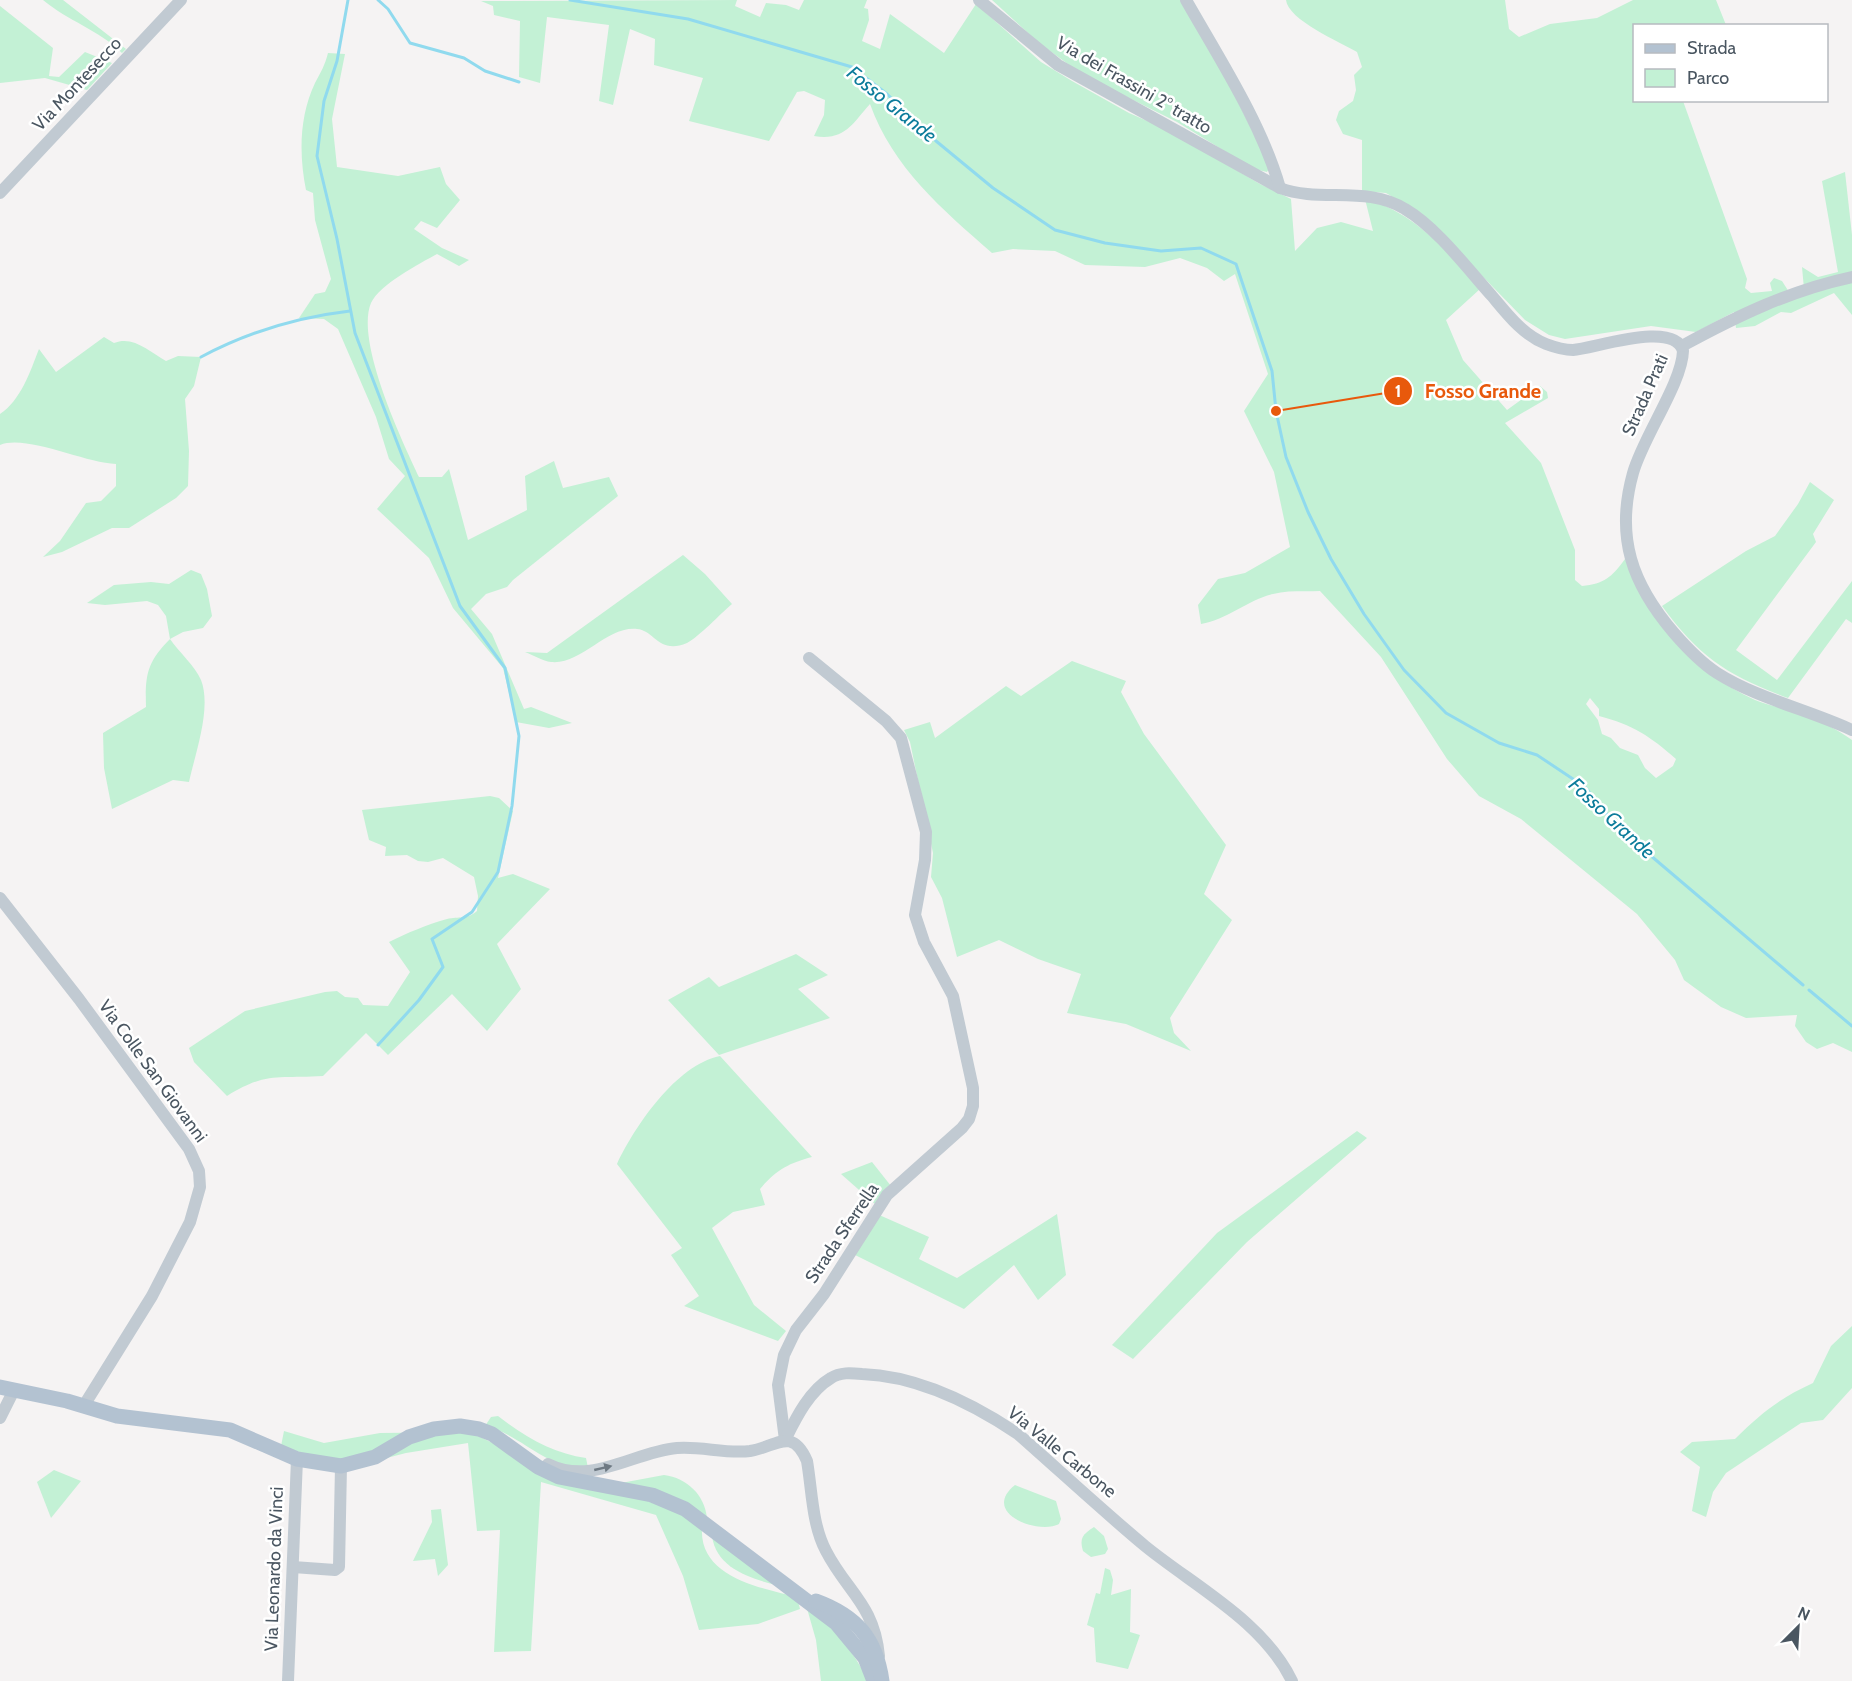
<svg xmlns="http://www.w3.org/2000/svg" width="1852" height="1681" viewBox="0 0 1852 1681" font-family="Cabin,sans-serif">
	<style>
		.green { fill: #c3f1d5; fill-rule: evenodd }
		.lines { fill: none; stroke-linecap: round; stroke-linejoin: round }
		.stream { stroke: #90daee; stroke-width: 3 }
		.minor { stroke: #c1cad2; stroke-width: 12 }
		.major { stroke: #b3c2d1; stroke-width: 15 }
		.oneway { fill: #6e7983 }
		.labels { text-anchor: middle; dominant-baseline: central; stroke-width: 5; stroke-linejoin: round; paint-order: stroke }
		.street-label { font-size: 18px; fill: #4a5661; stroke: #fff }
		.water-label { font-size: 20px; font-style: italic; fill: #0c7c9b; stroke: #fff }
		.leader { fill: none; stroke: #e8590c; stroke-width: 2 }
		.callout-dot { fill: #e8590c; stroke: #fff; stroke-width: 2 }
		.mark-label { font-size: 18px; text-anchor: middle; font-weight: bold; fill: #fff }
		.callout-label { font-size: 20px; text-anchor: middle; font-weight: bold; fill: #e8590c; stroke: #fff; stroke-width: 5; stroke-linejoin: round; paint-order: stroke }
	</style>
	<rect width="100%" height="100%" fill="#f5f3f3"/>
	<g class="green">
		<path d="M43,0H63L126,49L122,53C99,30 68,21 43,0Z"/>
		<path d="M737,0L735,6L760,17L766,3L786,5L799,10L804,0H867L864,8L868,9L869,20L862,41L880,49L890,14L944,53L976,4L1041,62L1072,81L1129,113L1168,130L1260,184L1291,199L1295,251L1317,228L1341,222L1373,231L1365,199C1411,210 1451,253 1480,289L1446,320L1463,360L1507,410L1540,386L1547,392L1548,398L1505,423L1541,463L1575,550V580L1582,586C1604,584 1612,577 1625,559C1652,623 1691,670 1755,700C1769,706 1785,708 1799,713C1817,719 1837,729 1852,740V1052L1833,1043L1817,1049L1806,1042L1795,1026L1797,1015L1746,1018L1721,1007L1684,980L1675,960L1637,914L1521,819L1479,796L1447,759L1381,657L1320,591C1305,592 1288,590 1273,594C1247,600 1227,620 1201,624L1198,605L1218,579L1245,573L1290,547L1274,472L1244,411L1268,374L1235,274L1224,281L1207,268L1180,258L1145,267L1085,265L1055,251L1013,249L992,253C942,209 893,168 870,104C852,124 845,141 814,136L824,115L825,100L804,91L797,92L769,141L689,121L703,78L654,65L655,39L630,29L613,105L599,101L609,25L547,17L540,83L519,77L520,21L494,15L493,6L481,1ZM1590,698L1599,709V716C1633,725 1650,736 1676,759L1673,766L1656,778L1645,768L1638,755L1620,748L1611,738L1602,734L1598,720L1586,704Z"/>
		<path d="M992,0H1182L1233,92L1270,167L1267,172L1254,169L1177,122L1083,75L1039,43Z"/>
		<path d="M1286,0H1505L1509,29L1519,37L1550,24L1597,18L1633,0H1716L1726,25L1634,26V100L1683,101L1747,279L1745,288L1751,293L1772,291L1770,283L1774,278L1782,281L1789,292L1804,289L1802,267L1818,277L1838,272L1822,181L1845,172L1852,235V315L1834,293L1791,313L1781,312L1755,326L1736,328L1734,312L1696,332L1651,326L1565,339L1549,335L1525,320L1422,214L1386,193L1362,191V140L1343,134L1336,120L1339,111L1353,101L1356,90L1354,75L1362,67L1357,52C1340,42 1288,20 1286,0Z"/>
		<path d="M0,6L53,48L49,76L59,77L85,52L112,63L87,90L45,78L0,83Z"/>
		<path d="M328,53L345,54L332,119L337,167L398,176L440,167L446,184L460,200L437,228L421,221L414,229L442,248L469,260L459,266L437,254C419,264 380,284 371,303C355,341 402,441 419,477H442L449,469L468,540L527,510L525,476L554,461L563,488L609,477L618,496L513,580L507,587L486,594L471,609L492,634L524,709L531,707L572,723L549,728L516,722L503,668L453,608L429,558L377,509L405,476L389,459L376,417L338,329L324,319L299,318L315,294L325,292L331,279L315,220L313,193L306,190C299,155 299,117 315,83C321,72 325,65 328,53Z"/>
		<path d="M104,337L114,343C133,335 150,352 166,361L178,356L201,357L194,386L185,399L189,451L188,486L176,498L129,528H112L62,552L43,557L60,541L86,503L101,501L116,486V464C85,463 26,434 0,445V414C21,400 30,372 39,349L56,372Z"/>
		<path d="M1810,482L1834,500L1813,534L1816,542L1736,650L1777,680L1852,581V623L1846,619L1788,698C1727,675 1700,658 1662,606L1746,551L1775,536L1798,504Z"/>
		<path d="M683,555L705,574L732,604C720,614 700,636 687,643C659,655 654,630 637,629C606,626 582,665 551,662C543,661 533,655 525,652L547,653Z"/>
		<path d="M191,570L201,574L207,589L212,616L203,628L183,632L170,639C179,652 195,666 201,680C212,708 195,754 189,782L173,780L112,809L104,768L103,733L146,707C145,675 147,662 170,639L166,616L158,605L147,601L105,605L87,603L114,585L151,582L169,584Z"/>
		<path d="M1072,661L1126,681L1121,692L1144,734L1226,845L1204,894L1232,920L1170,1018L1174,1033L1191,1051L1126,1024L1067,1013L1081,974L1038,959L999,940L957,957L942,898L931,877L933,853L910,742L904,730L930,722L935,738L1006,686L1021,696Z"/>
		<path d="M490,796L499,798L513,811L498,878L513,874L550,889L497,944L521,989L487,1031L452,994L388,1055L366,1033L323,1076C279,1079 267,1071 227,1096L194,1062L189,1048L245,1011L325,992L337,991L345,997L358,998L363,1005L388,1006L410,972L389,942C407,933 426,925 447,919C459,916 467,920 477,911L478,896L474,877L443,858L428,862L418,861L407,855L385,856L386,847L369,840L362,810Z"/>
		<path d="M796,954L828,975L798,989L830,1018L719,1055L668,1000L709,977L719,987Z"/>
		<path d="M720,1056L812,1157C789,1163 776,1170 760,1189L765,1205L733,1212L712,1228L754,1305L786,1331L778,1341L684,1306L699,1296L671,1255L682,1248L617,1164C635,1126 676,1065 720,1056Z"/>
		<path d="M1357,1131L1367,1138L1247,1242L1133,1359L1112,1345L1217,1233Z"/>
		<path d="M872,1162L891,1186L875,1204L841,1174Z"/>
		<path d="M877,1214L929,1237L919,1259L957,1278L1057,1214L1066,1275L1038,1300L1014,1265L964,1309L853,1254Z"/>
		<path d="M1852,1326V1388L1823,1420L1801,1423L1726,1473L1713,1492L1706,1517L1692,1511L1700,1467L1680,1452L1692,1442L1735,1439C1761,1413 1780,1398 1813,1383L1831,1346Z"/>
		<path d="M498,1416C526,1438 555,1454 586,1458L588,1468C548,1471 521,1434 485,1426L491,1417Z"/>
		<path d="M284,1431L324,1443L380,1433L470,1432L505,1449L681,1513L702,1528C699,1577 761,1588 797,1597L800,1609L758,1624L699,1630L683,1576L656,1515L541,1482L531,1651L494,1652L500,1530L477,1531L468,1443L406,1453L348,1468L281,1446Z"/>
		<path d="M54,1470L81,1481L51,1518L37,1482Z"/>
		<path d="M664,1475C687,1478 705,1495 707,1519L621,1483Z"/>
		<path d="M1015,1485L1056,1501L1061,1519L1059,1524C1038,1535 980,1513 1015,1485Z"/>
		<path d="M441,1509L448,1565L438,1576L435,1559L413,1561L432,1522L431,1510Z"/>
		<path d="M1094,1527L1104,1536L1108,1549L1105,1554L1091,1557L1083,1551C1079,1538 1083,1534 1094,1527Z"/>
		<path d="M712,1536L776,1585C748,1578 716,1567 712,1536Z"/>
		<path d="M1105,1568L1110,1570L1113,1580L1111,1595L1131,1589L1130,1632L1140,1635L1128,1669L1096,1662L1094,1628L1087,1625L1096,1593L1100,1594Z"/>
		<path d="M806,1605C832,1627 854,1650 868,1681H821L816,1640Z"/>
	</g>
	<g class="lines">
		<g class="stream">
			<path d="M348,0L337,61L324,101L317,156L337,239L355,333L460,606L505,668L519,736L512,806L498,872L472,912L432,939L443,967L419,1000L378,1045"/>
			<path d="M378,0L388,9L410,43L464,58L485,71L519,82"/>
			<path d="M570,0L688,19L852,67L887,94L936,141L993,188L1055,230L1105,243L1161,251L1201,248L1236,264L1272,371L1276,411L1286,457L1308,512L1331,559L1364,614L1404,670L1446,713L1499,743L1537,755L1585,787L1617,827L1803,985"/>
			<path d="M201,357C248,332 298,317 350,311"/>
			<path d="M1809,990L1852,1026"/>
		</g>
		<g class="minor">
			<path d="M979,0L1058,65L1280,188C1320,203 1367,185 1405,209C1437,228 1467,268 1492,296C1507,314 1523,335 1546,344C1554,347 1564,350 1573,350C1596,348 1675,320 1683,351C1682,383 1643,437 1633,473C1615,537 1632,584 1674,633C1687,648 1700,662 1717,673C1756,698 1809,710 1852,730"/>
			<path d="M1186,0C1219,58 1262,124 1280,188"/>
			<path d="M0,193L181,0"/>
			<path d="M1682,346C1737,316 1791,290 1852,277"/>
			<path d="M0,898L79,999L189,1149L199,1171L200,1187L190,1222L152,1296L83,1407"/>
			<path d="M0,1418L14,1390"/>
			<path d="M785,1440L778,1385L784,1355L796,1330L824,1294L887,1195L962,1128L969,1119L973,1106V1088L953,996L924,942L915,915L925,860L926,832L901,738L886,721L809,658"/>
			<path d="M785,1440C796,1418 809,1391 831,1378C840,1372 851,1373 862,1374C918,1376 972,1403 1018,1434C1060,1471 1102,1510 1145,1546C1194,1586 1263,1621 1292,1681"/>
			<path d="M548,1464C592,1486 633,1452 677,1448C701,1446 726,1454 750,1451C776,1447 792,1426 807,1461C812,1490 812,1525 826,1551C847,1592 874,1604 879,1656"/>
			<path d="M293,1567L335,1570L339,1567L341,1466"/>
			<path d="M288,1681L297,1459"/>
		</g>
		<g class="major">
			<path d="M0,1387L67,1401L117,1416L230,1430L297,1459L341,1466L375,1457L409,1437L434,1429L460,1426L479,1429L492,1434L538,1467L559,1477L652,1495L685,1509L836,1623L865,1658L874,1681"/>
			<path d="M816,1601C857,1616 876,1639 882,1681"/>
		</g>
	</g>
	<defs><path id="oneway-solid" d="M-6-.8H1V-3.2L6.5 0L1 3.2V.8H-6Z" transform="scale(1.5)"/></defs>
	<use class="oneway" href="#oneway-solid" transform="translate(603 1468) rotate(-13)"/>
	<g class="labels">
		<g class="street-label">
			<text transform="translate(77 84) rotate(-47)">Via Montesecco</text>
			<text transform="translate(1134 85) rotate(30)">Via dei Frassini 2° tratto</text>
			<text transform="translate(1645 395) rotate(-66)">Strada Prati</text>
			<text transform="translate(153 1071) rotate(54)">Via Colle San Giovanni</text>
			<text transform="translate(842 1233) rotate(-56)">Strada Sferrella</text>
			<text transform="translate(1062 1452) rotate(39)">Via Valle Carbone</text>
			<text transform="translate(274 1569) rotate(-88)">Via Leonardo da Vinci</text>
		</g>
		<g class="water-label">
			<text transform="translate(892 104) rotate(39)">Fosso Grande</text>
			<text transform="translate(1612 818) rotate(43)">Fosso Grande</text>
		</g>
	</g>
	<path class="leader" d="M1276 411L1398 391"/>
	<g class="callout-dot">
		<circle cx="1276" cy="411" r="6"/>
		<circle cx="1398" cy="391" r="15"/>
	</g>
	<g class="mark-label">
		<text x="1398" y="397">1</text>
	</g>
	<g class="callout-label">
		<text x="1483" y="398">Fosso Grande</text>
	</g>
	<rect x="1633" y="24" width="195" height="78" fill="#ffffff" stroke="#b7bbc0" stroke-width="1.5"/>
	<rect x="1645" y="44" width="30" height="9" fill="#b3c2d1" stroke="#b7bbc0" stroke-width="1.5"/>
	<text x="1687" y="54" font-size="18" fill="#4a5661">Strada</text>
	<rect x="1645" y="69" width="30" height="18" fill="#c3f1d5" stroke="#b7bbc0" stroke-width="1.5"/>
	<text x="1687" y="84" font-size="18" fill="#4a5661">Parco</text>
	<g transform="translate(1798 1627) rotate(24)" stroke="#ffffff" stroke-width="4.5" paint-order="stroke">
	<path d="M0-4.5L10 22L0 15L-10 22Z" fill="#4a5661"/>
	<text y="-9" font-size="16" font-weight="bold" text-anchor="middle" fill="#4a5661">N</text>
	</g>
</svg>
